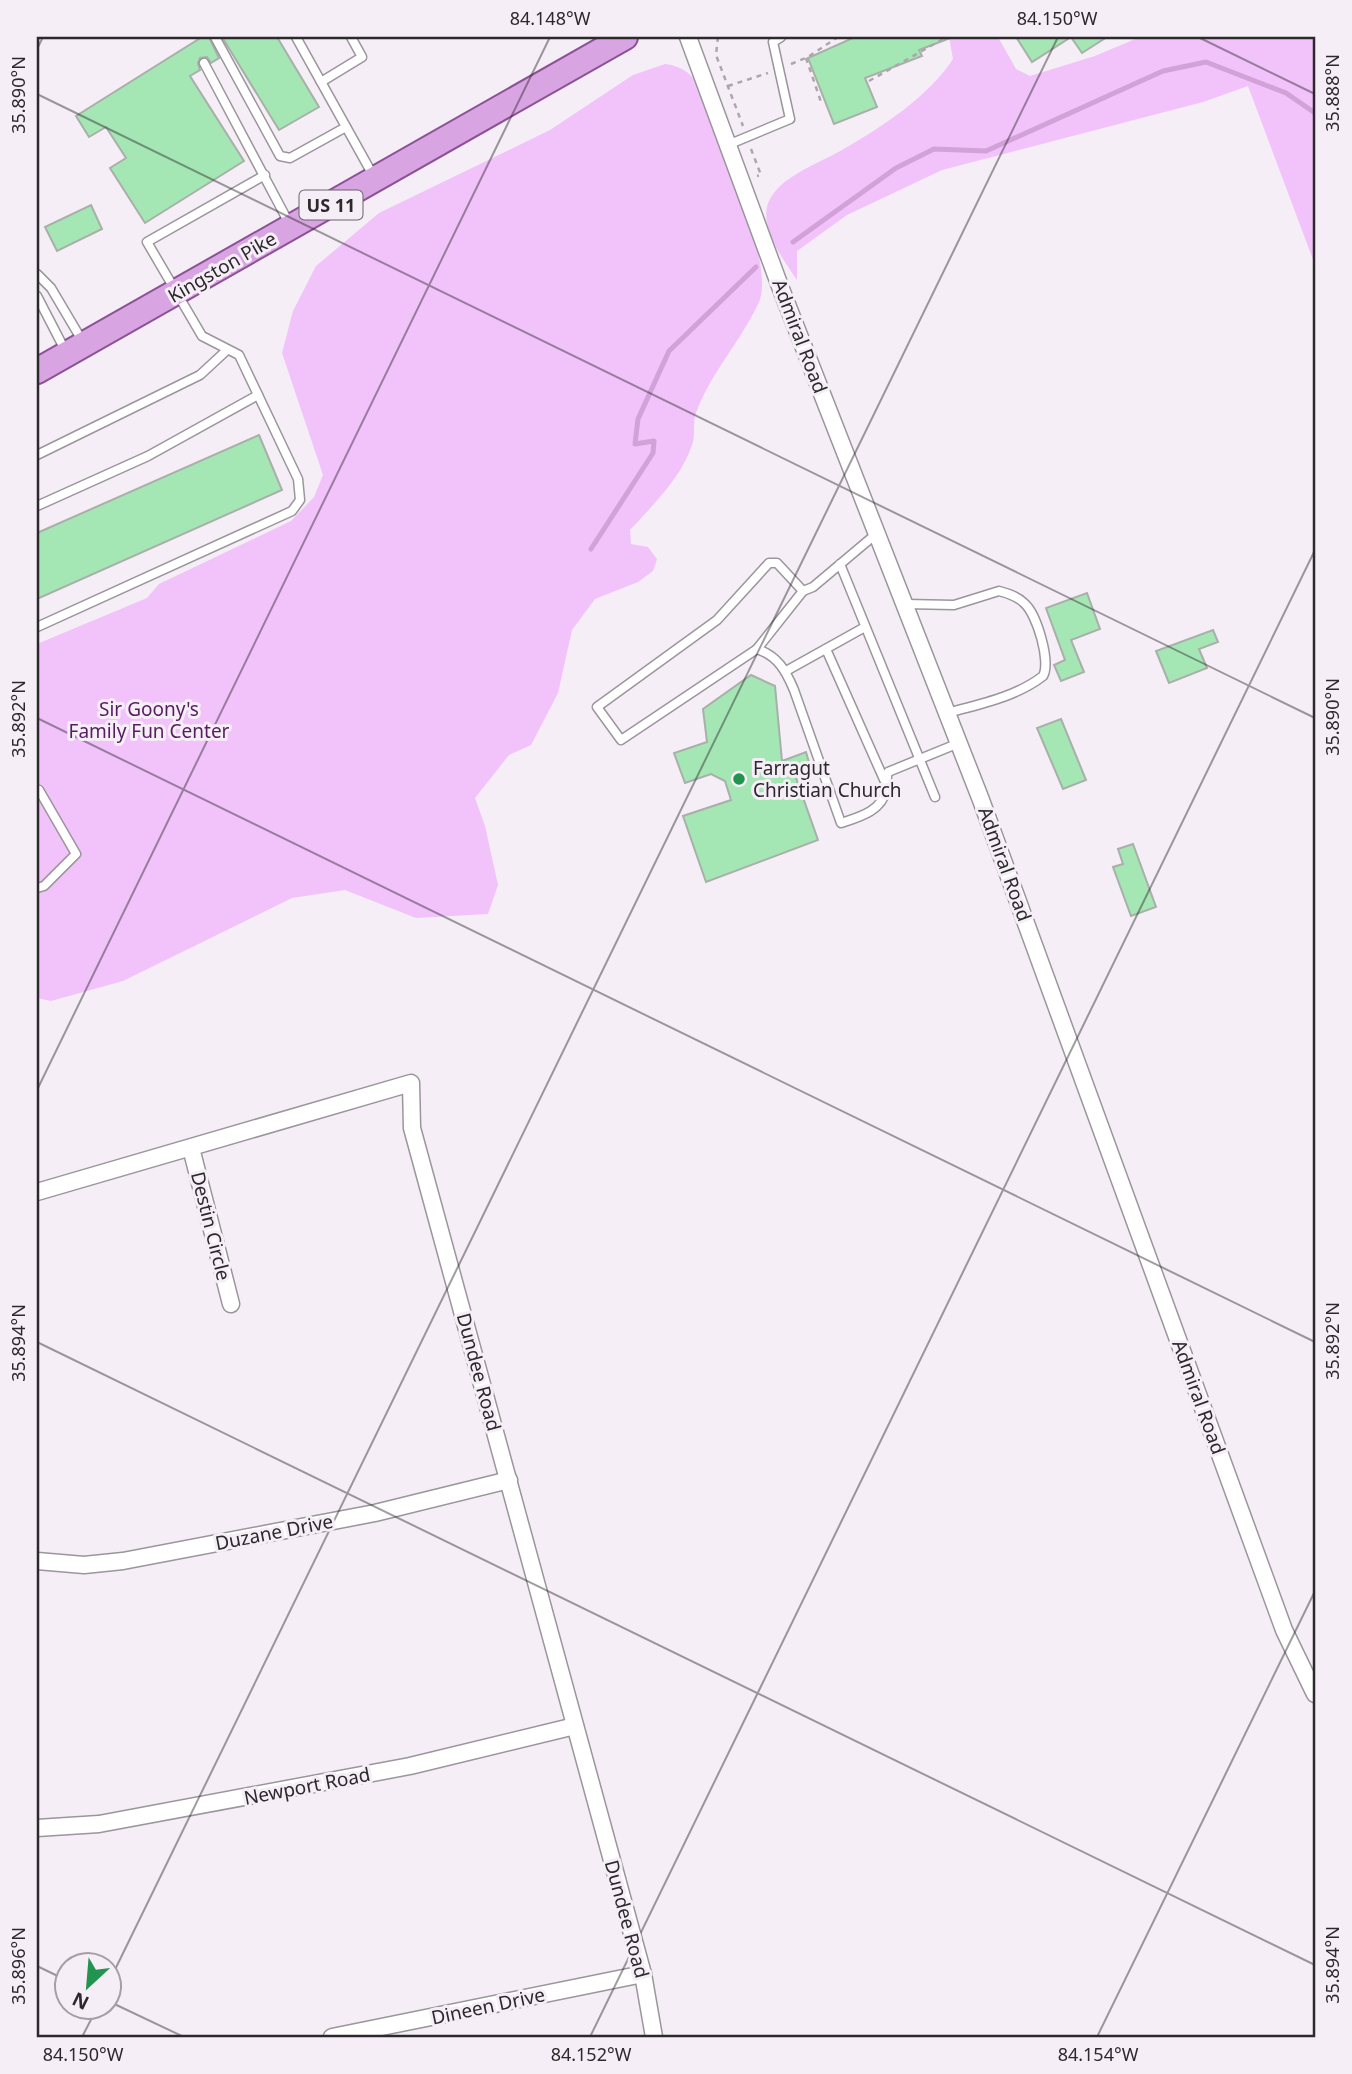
<svg xmlns="http://www.w3.org/2000/svg" width="1352" height="2074" viewBox="0 0 1352 2074" font-family="'Noto Sans',sans-serif">
	<style>
		.green { fill: #f2c2fa }
		.lines { fill: none; stroke-linecap: round; stroke-linejoin: round }
		.stream { stroke: #d1a1d8; stroke-width: 5 }
		.building { fill: #a5e6b5; stroke: #a8b0a9; stroke-width: 2 }
		.service-casing { stroke: #9b959c; stroke-width: 11 }
		.minor-casing { stroke: #9b959c; stroke-width: 19 }
		.primary-casing { stroke: #8c5196; stroke-width: 28 }
		.path { stroke: #aca7ad; stroke-width: 2.5; stroke-dasharray: 5 5; stroke-linecap: butt }
		.service { stroke: #fff; stroke-width: 8 }
		.minor { stroke: #fff; stroke-width: 16 }
		.primary { stroke: #d9a4e2; stroke-width: 24 }
		.ticks { fill: none; stroke: #2c292c; stroke-width: 2; stroke-opacity: 0.45 }
		.poi-dot { fill: #21944f; stroke: #f5eef6; stroke-width: 2.5 }
		.labels { text-anchor: middle; dominant-baseline: central; stroke-width: 6; stroke-linejoin: round; paint-order: stroke }
		.shield { fill: #f5eef6; stroke: #686469; stroke-width: 2 }
		.shield-label { font-size: 18px; font-weight: bold; fill: #2c292c }
		.street-label { font-size: 19px; fill: #2c292c; stroke: #f5eef6 }
		.park-label { font-size: 19px; fill: #561d60; stroke: #f5eef6 }
		.poi-label { font-size: 19px; fill: #2c292c; stroke: #f5eef6; text-anchor: start }
		.neatline { fill: none; stroke: #2c292c; stroke-width: 2.5 }
		.ticks-label { font-size: 18px; text-anchor: middle; fill: #2c292c }
	</style>
	<rect width="100%" height="100%" fill="#f5eef6"/>
	<g class="green">
		<path d="M949,37H998L1016,69L1030,76L1095,56L1140,37H1315V265L1248,86L1203,102L942,170L847,215L797,251V280C784,261 762,231 767,207C769,197 778,187 786,181C802,169 824,160 842,150C881,128 929,96 953,59Z"/>
		<path d="M665,64C702,68 705,103 717,134C730,170 774,268 759,302C741,341 710,374 696,413C692,423 696,435 692,445C681,478 653,505 630,530L631,544L648,547L657,559L653,571L638,582L595,599L572,630L558,693L531,745L509,755L475,798L485,826L498,885L488,914L416,918L345,890L292,898L123,981L51,1001L37,998V644L147,598L159,584L291,521L314,497L323,475L282,353L293,311L316,266L379,213L550,130L633,75Z"/>
	</g>
	<g class="lines">
		<g class="stream">
			<path d="M793,242L896,168L934,149L986,151L1163,71L1206,62L1286,93L1315,113"/>
			<path d="M591,549L653,453L654,441L635,444L638,419L669,351L756,267"/>
		</g>
	</g>
	<g class="building">
		<path d="M202,37H209L219,58L211,63L207,57L200,58L198,63L200,70L190,76L244,161L145,223L110,168L126,158L106,127L89,137L76,116Z"/>
		<path d="M222,37H277L319,107L279,130Z"/>
		<path d="M855,37H949L950,38L919,50L922,56L865,78L877,107L834,124L808,58Z"/>
		<path d="M1016,37H1071L1032,62Z"/>
		<path d="M1071,37H1107L1082,53Z"/>
		<path d="M91,205L102,229L57,251L45,227Z"/>
		<path d="M259,435L282,490L37,599V533Z"/>
		<path d="M1087,593L1100,629L1071,640L1084,672L1061,681L1054,665L1065,660L1046,608Z"/>
		<path d="M1213,630L1218,642L1199,649L1207,668L1169,683L1156,651Z"/>
		<path d="M751,675L775,686L782,761L806,752L810,766L794,772L818,840L706,882L683,816L731,800L725,781L711,774L685,783L674,753L707,742L703,709Z"/>
		<path d="M1061,719L1086,780L1063,789L1037,728Z"/>
		<path d="M1133,844L1156,907L1131,916L1113,867L1123,864L1118,849Z"/>
	</g>
	<g class="lines">
		<g class="service-casing">
			<g id="service">
				<path d="M215,37L280,156L290,158L346,127"/>
				<path d="M296,37L374,177"/>
				<path d="M204,63L290,225"/>
				<path d="M321,82L362,57L351,37"/>
				<path d="M730,144L790,119L773,42L781,37"/>
				<path d="M37,274L51,288L83,342"/>
				<path d="M37,296L66,352"/>
				<path d="M37,455L200,375L227,350"/>
				<path d="M37,506L148,456L258,395"/>
				<path d="M876,534L813,587L803,591L777,563H769L717,620L597,707L621,740L757,649C778,656 786,671 794,690L841,823C859,817 882,811 886,790C887,784 886,778 888,772L959,743"/>
				<path d="M840,564L935,797"/>
				<path d="M905,604L954,605L999,591C1007,593 1018,597 1024,603C1037,614 1051,662 1043,676C1016,697 980,704 947,713"/>
				<path d="M37,627L292,511L300,500L298,479L239,355L202,336L147,242L265,175"/>
				<path d="M757,649L803,591"/>
				<path d="M826,649L886,784"/>
				<path d="M786,671L865,627"/>
				<path d="M37,888L44,886L76,854L39,790"/>
			</g>
		</g>
		<g class="minor-casing">
			<g id="minor">
				<path d="M688,37L781,289L981,800L1284,1630L1315,1694"/>
				<path d="M191,1148L231,1304"/>
				<path d="M37,1192L411,1083L412,1128L643,1974L654,2037"/>
				<path d="M37,1561L84,1565L123,1561L375,1513L509,1480"/>
				<path d="M37,1828L99,1824L410,1766L575,1726"/>
				<path d="M332,2037L643,1974"/>
			</g>
		</g>
		<g class="primary-casing">
			<path id="primary" d="M37,371L625,37"/>
		</g>
		<g class="path">
			<path d="M718,37L716,55L743,126"/>
			<path d="M806,58L821,102"/>
			<path d="M791,64L808,57L838,37"/>
			<path d="M869,81L943,39L942,37"/>
			<path d="M728,86L768,73"/>
			<path d="M751,149L761,175L757,176"/>
		</g>
		<use href="#service" class="service"/>
		<use href="#minor" class="minor"/>
		<use href="#primary" class="primary"/>
	</g>
	<path class="ticks" d="M1198,37L1315,94M37,49L43,37M37,94L1315,718M37,718L1315,1342M37,1090L550,37M37,1342L1315,1965M37,1966L66,1980M108,1984L1058,37M108,2001L184,2037M82,2037L97,2008M590,2037L1315,550M1097,2037L1315,1591"/>
	<circle class="poi-dot" cx="739" cy="779" r="7"/>
	<g class="labels">
		<rect class="shield" x="299.5" y="190.5" width="63" height="29" rx="5"/>
		<g class="shield-label">
			<text x="331" y="205">US 11</text>
		</g>
		<g class="street-label">
			<text transform="translate(222 267) rotate(-30)">Kingston Pike</text>
			<text transform="translate(800 336) rotate(69)">Admiral Road</text>
			<text transform="translate(1005 864) rotate(70)">Admiral Road</text>
			<text transform="translate(211 1226) rotate(76)">Destin Circle</text>
			<text transform="translate(479 1372) rotate(75)">Dundee Road</text>
			<text transform="translate(1199 1397) rotate(70)">Admiral Road</text>
			<text transform="translate(274 1532) rotate(-11)">Duzane Drive</text>
			<text transform="translate(307 1786) rotate(-11)">Newport Road</text>
			<text transform="translate(627 1919) rotate(75)">Dundee Road</text>
			<text transform="translate(488 2006) rotate(-12)">Dineen Drive</text>
		</g>
		<g class="park-label">
			<text x="149" y="709">Sir Goony's<tspan x="149" dy="22">Family Fun Center</tspan></text>
		</g>
		<g class="poi-label">
			<text x="753" y="768">Farragut<tspan x="753" dy="22">Christian Church</tspan></text>
		</g>
	</g>
	<rect width="1352" height="2074" fill="none" stroke="#f5eef6" stroke-width="77"/>
	<g transform="translate(88 1986) rotate(206)"><circle r="33" fill="#f5eef6" stroke="#a59fa5" stroke-width="2"/>
	<path d="M0-5L12 26L0 18L-12 26Z" fill="#21944f"/>
	<text y="-10" font-size="19" font-weight="bold" text-anchor="middle" fill="#2c292c">N</text>
	</g>
	<rect x="38" y="38" width="1276" height="1998" class="neatline"/>
	<g class="ticks-label">
		<text x="550" y="25">84.148°W</text>
		<text x="1057" y="25">84.150°W</text>
		<text transform="translate(1333 93) rotate(-90)" y="6">35.888°N</text>
		<text transform="translate(19 95) rotate(-90)" y="6">35.890°N</text>
		<text transform="translate(1333 717) rotate(-90)" y="6">35.890°N</text>
		<text transform="translate(19 719) rotate(-90)" y="6">35.892°N</text>
		<text transform="translate(1333 1341) rotate(-90)" y="6">35.892°N</text>
		<text transform="translate(19 1343) rotate(-90)" y="6">35.894°N</text>
		<text transform="translate(1333 1965) rotate(-90)" y="6">35.894°N</text>
		<text transform="translate(19 1966) rotate(-90)" y="6">35.896°N</text>
		<text x="83" y="2061">84.150°W</text>
		<text x="591" y="2061">84.152°W</text>
		<text x="1098" y="2061">84.154°W</text>
	</g>
</svg>
